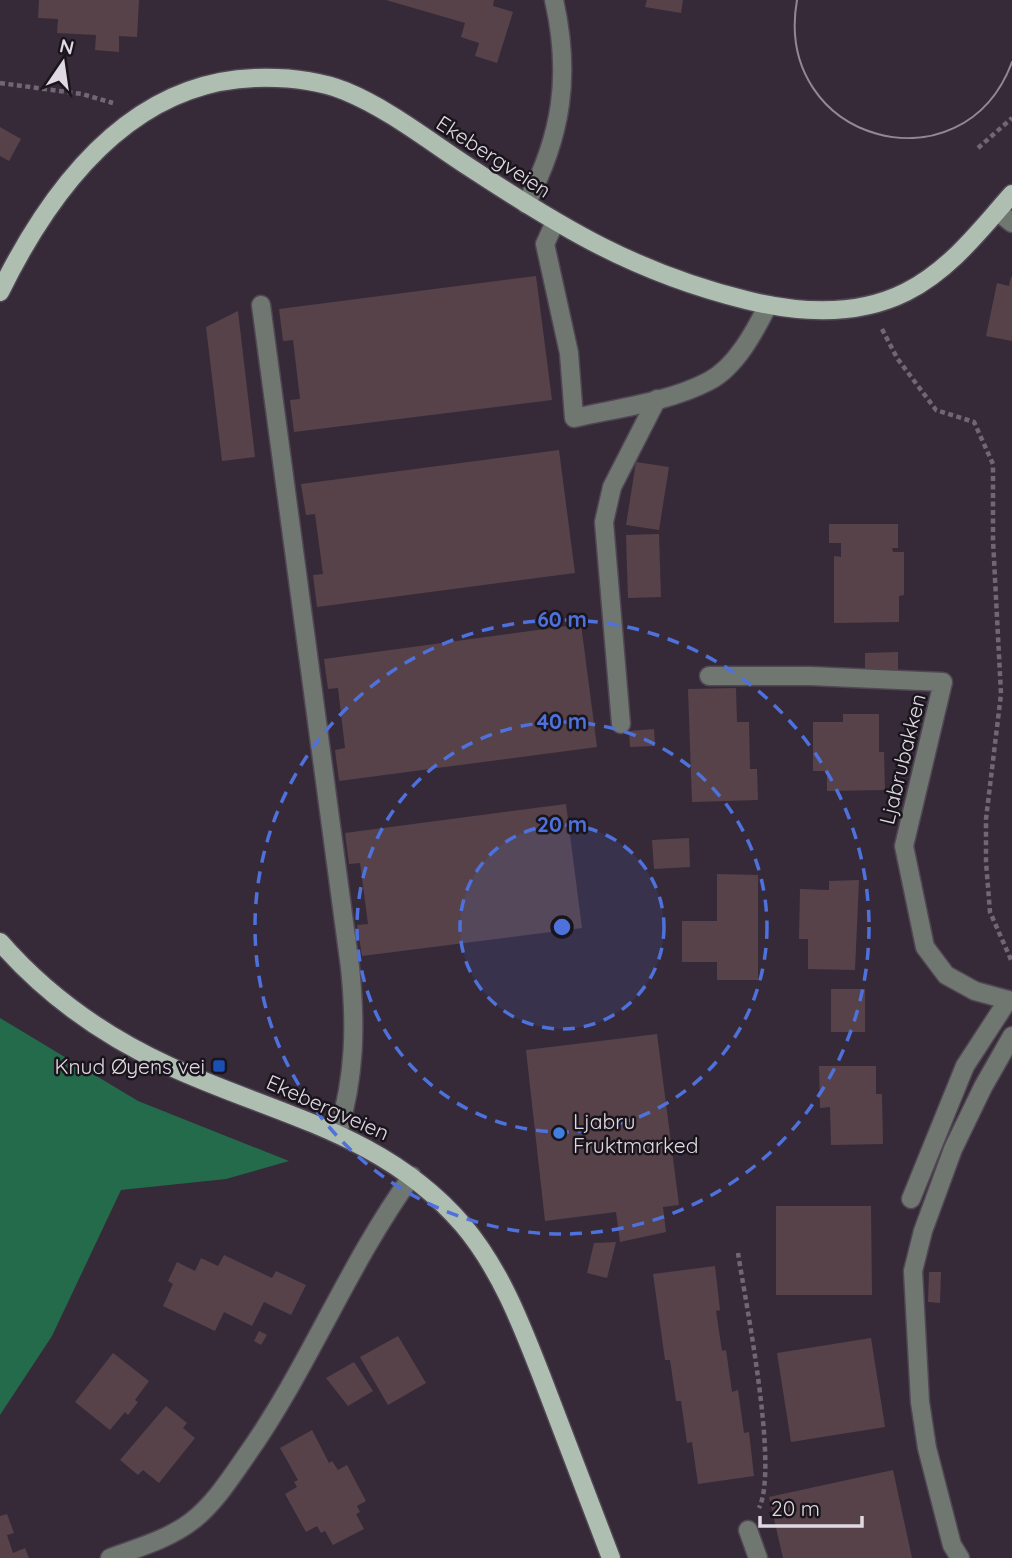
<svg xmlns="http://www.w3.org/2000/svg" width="1012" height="1558" viewBox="0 0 1012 1558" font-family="Quicksand,sans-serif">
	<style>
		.forest { fill: #246b4b }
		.building { fill: #574249 }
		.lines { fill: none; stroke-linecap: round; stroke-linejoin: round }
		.minor-casing { stroke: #514654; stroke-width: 21 }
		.major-casing { stroke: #514654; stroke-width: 21 }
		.path { stroke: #716774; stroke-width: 4.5; stroke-dasharray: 5 3.5; stroke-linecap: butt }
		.minor { stroke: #6f7770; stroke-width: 18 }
		.major { stroke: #aebfb1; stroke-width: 18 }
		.tram { stroke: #918894; stroke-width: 2 }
		.ring { fill: none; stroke: #4e71db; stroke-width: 3.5; stroke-dasharray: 12 9 }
		.transit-dot { fill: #1a4fb4; stroke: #1a151c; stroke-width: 2.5 }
		.shop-dot { fill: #3f7fe0; stroke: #1a151c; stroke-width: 2.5 }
		.labels { text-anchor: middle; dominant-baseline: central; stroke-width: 5; stroke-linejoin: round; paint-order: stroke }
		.street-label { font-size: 21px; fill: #e0d9e3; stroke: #1a151c }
		.poi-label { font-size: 21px; fill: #e0d9e3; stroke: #1a151c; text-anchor: end }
		.centre { fill: #4e71db; stroke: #1a151c; stroke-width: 3.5 }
		.ring-label { font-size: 21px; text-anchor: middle; font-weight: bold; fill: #4e71db; stroke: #1a151c; stroke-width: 5; stroke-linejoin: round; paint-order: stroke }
	</style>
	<rect width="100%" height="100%" fill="#362a39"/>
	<path class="forest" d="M0,1018L138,1101L289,1161L226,1179L121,1190L52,1336L0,1415Z"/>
	<g class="building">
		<path d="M39,0H139L137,37L119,36V52L95,50L96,35L57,33L58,19L38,18Z"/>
		<path d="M386,0H494L493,6L513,12L497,63L475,56L479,43L461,37L465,23Z"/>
		<path d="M647,0H683L681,13L645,7Z"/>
		<path d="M0,127L21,139L9,161L0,156Z"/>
		<path d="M536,276L552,400L294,432L290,400L300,399L293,340L283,341L279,309Z"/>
		<path d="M1011,277H1012V341L986,336L997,283L1009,286Z"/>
		<path d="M238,311L255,457L222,461L206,327Z"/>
		<path d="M559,450L575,573L317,607L313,575L323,574L315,514L306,515L301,484Z"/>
		<path d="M636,462L669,467L659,530L626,525Z"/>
		<path d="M829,524H898V548H892L893,552H904V595L899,596V622L834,623V556L841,557V543H829Z"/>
		<path d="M659,534L661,597L628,598L626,535Z"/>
		<path d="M581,624L597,747L339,781L335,750L345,748L338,688L328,689L324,659Z"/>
		<path d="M898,652V671H865V653Z"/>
		<path d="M736,688L737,722H749L750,769H757L758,800L692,802L688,689Z"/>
		<path d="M843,714H879V752H884L885,790L827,791V771H813V722H843Z"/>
		<path d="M654,729L655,746L630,747L629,731Z"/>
		<path d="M566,804L582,928L362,956L357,925L368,924L360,863L349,864L345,833Z"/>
		<path d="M689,838L690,867L654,869L652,840Z"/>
		<path d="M717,874L758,875V980H717V962H682V921H717Z"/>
		<path d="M859,880L855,970L808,969V939H799L800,889L829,890V881Z"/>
		<rect x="831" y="989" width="34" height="43"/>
		<path d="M657,1034L679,1205L663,1207L666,1232L620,1242L616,1212L545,1221L526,1050Z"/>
		<path d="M819,1066H876V1094H882L883,1144L831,1145L830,1107L820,1108Z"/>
		<path d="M776,1206H871L872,1295H776Z"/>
		<path d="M616,1242L607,1278L587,1273L594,1243Z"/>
		<path d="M224,1255L272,1278L276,1271L306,1285L291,1315L264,1302L252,1326L224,1312L215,1331L163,1306L173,1284L168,1281L177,1262L195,1271L201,1258L218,1266Z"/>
		<path d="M715,1266L720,1310L716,1311L722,1351L726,1350L732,1392L738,1390L744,1433L749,1432L754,1476L698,1484L692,1442L687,1443L681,1401H676L670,1360H665L653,1274Z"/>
		<path d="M929,1272H941L940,1303L928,1302Z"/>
		<path d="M259,1331L267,1335L261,1345L254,1341Z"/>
		<path d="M398,1336L426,1383L388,1405L360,1357Z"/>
		<path d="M871,1338L885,1427L791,1442L777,1353Z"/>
		<path d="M113,1353L149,1381L135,1400L138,1402L128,1415L125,1412L110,1430L75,1402Z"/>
		<path d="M354,1362L373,1391L348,1406L326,1378Z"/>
		<path d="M166,1406L187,1423L183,1428L195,1438L159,1483L143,1470L138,1475L120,1460Z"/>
		<path d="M312,1430L329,1463L332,1461L338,1470L347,1465L366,1501L357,1506L360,1512L356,1514L364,1529L333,1545L325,1531L321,1533L317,1526L306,1532L285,1494L297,1487L294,1482L298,1480L280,1448Z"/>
		<path d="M893,1470L912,1558H783L769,1497Z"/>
		<path d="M7,1514L14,1533L7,1535L13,1553L25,1548L29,1558H0V1516Z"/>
	</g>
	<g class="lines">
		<g class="minor-casing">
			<g id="minor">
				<path d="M526,204C562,136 571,75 554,0"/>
				<path d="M997,211L1012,223"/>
				<path d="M555,222L545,244L569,353L574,418C618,408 669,402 709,381C736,367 755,331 768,305"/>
				<path d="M261,305L350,967C356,1025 355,1076 338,1133"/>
				<path d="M709,676H810L943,682L904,846L925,947L946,975L975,991L1012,1001"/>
				<path d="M621,724L604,522L612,487L657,399"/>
				<path d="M911,1199L965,1066L1008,1000"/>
				<path d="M748,1530L758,1558"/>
				<path d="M110,1558C137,1548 169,1539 192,1521C214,1504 230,1479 246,1456C309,1367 348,1264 412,1176"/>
				<path d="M960,1558L952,1545L927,1448L920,1402L913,1271L923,1231L953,1149L983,1087L1012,1036"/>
			</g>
		</g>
		<g class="major-casing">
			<g id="major">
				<path d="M0,292C51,188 131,82 255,78C286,77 317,80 345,91C389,109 429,141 469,167C562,228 636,273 746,300C798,313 856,317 906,292C950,270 980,230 1012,194"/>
				<path d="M0,942C47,996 104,1036 169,1066C275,1115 383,1132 463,1225C501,1270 522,1326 543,1380C566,1439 588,1499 611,1558"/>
			</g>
		</g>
		<g class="path">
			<path d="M0,83L82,94L113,103"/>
			<path d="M978,148L1012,118"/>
			<path d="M882,329L897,358L936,410L974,422L993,464V540L1001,694L986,819V862L990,912L1012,962"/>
			<path d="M738,1253C746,1305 779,1468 759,1508"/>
		</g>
		<use href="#minor" class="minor"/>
		<use href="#major" class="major"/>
		<path class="tram" d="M797,0C772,142 963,194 1012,62"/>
	</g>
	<circle cx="562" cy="927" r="102" fill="#4e71db" fill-opacity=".12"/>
	<g class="ring">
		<circle cx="562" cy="927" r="102"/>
		<circle cx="562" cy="927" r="205"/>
		<circle cx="562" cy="927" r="307"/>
	</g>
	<rect class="transit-dot" x="212" y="1059" width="14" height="14" rx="3.5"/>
	<circle class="shop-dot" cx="559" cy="1133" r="7"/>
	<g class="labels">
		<g class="street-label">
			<text transform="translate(494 156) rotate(33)">Ekebergveien</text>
			<text transform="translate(902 759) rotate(-76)">Ljabrubakken</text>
			<text transform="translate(328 1107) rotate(24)">Ekebergveien</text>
		</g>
		<g class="poi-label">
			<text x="205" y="1066">Knud Øyens vei</text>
			<text x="573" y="1121" text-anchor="start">Ljabru<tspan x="573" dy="24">Fruktmarked</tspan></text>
		</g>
	</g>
	<circle cx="562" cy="927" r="10" class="centre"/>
	<g class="ring-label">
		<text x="562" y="627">60 m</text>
		<text x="562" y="729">40 m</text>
		<text x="562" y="832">20 m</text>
	</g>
	<g transform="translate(63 63) rotate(13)" stroke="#1a151c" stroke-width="5" paint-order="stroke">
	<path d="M0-5L12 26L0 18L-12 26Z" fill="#e0d9e3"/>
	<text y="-10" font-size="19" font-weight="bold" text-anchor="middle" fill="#e0d9e3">N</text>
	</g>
	<path d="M760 1516v10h102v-10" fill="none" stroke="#e0d9e3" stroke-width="3.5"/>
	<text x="771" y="1516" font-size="21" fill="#e0d9e3" stroke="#1a151c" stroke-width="5" paint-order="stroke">20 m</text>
</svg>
